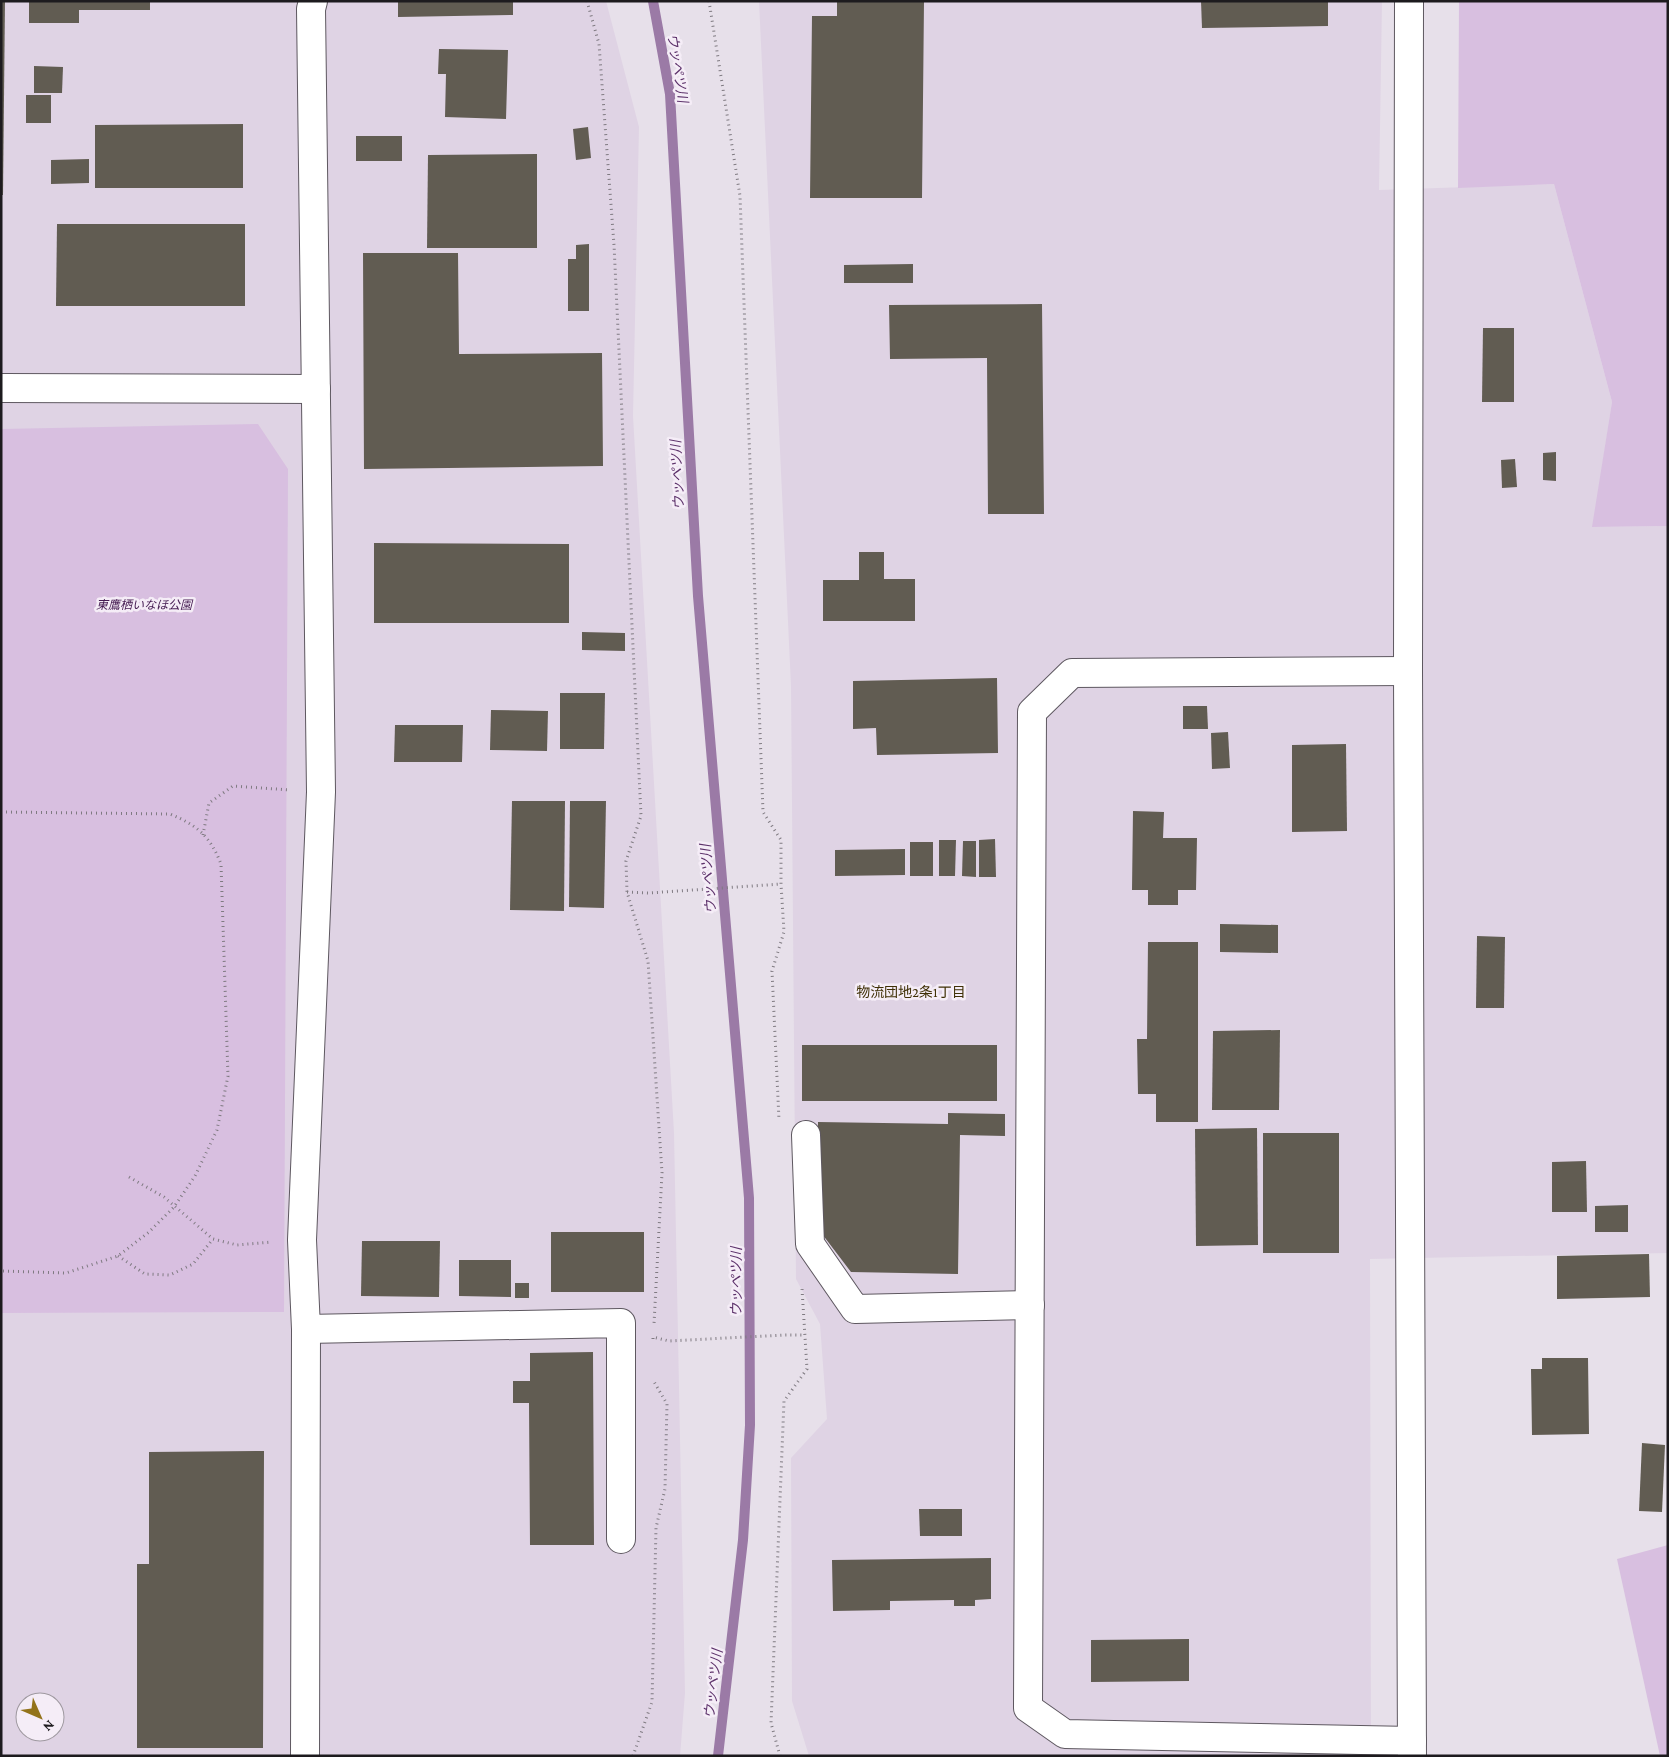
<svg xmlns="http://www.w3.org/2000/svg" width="1669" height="1757" viewBox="0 0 1669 1757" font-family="'Crimson Pro','Noto Sans JP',serif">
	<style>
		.built { fill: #dfd3e4; fill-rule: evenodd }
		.green { fill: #d8bfe0 }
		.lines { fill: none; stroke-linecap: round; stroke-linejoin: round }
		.stream { stroke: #9b7aa6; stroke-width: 10 }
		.building { fill: #615c52 }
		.minor-casing { stroke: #5e5860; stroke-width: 30 }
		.path { stroke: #7f7a81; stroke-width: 3; stroke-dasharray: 1 4; stroke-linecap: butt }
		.minor { stroke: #fff; stroke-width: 28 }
		.labels { text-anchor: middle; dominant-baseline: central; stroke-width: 5; stroke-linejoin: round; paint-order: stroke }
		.park-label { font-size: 12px; font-style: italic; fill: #441a51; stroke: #f5edf7 }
		.water-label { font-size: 14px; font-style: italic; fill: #5c316a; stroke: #f5edf7 }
		.neighbourhood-label { font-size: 14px; fill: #3f3006; stroke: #f5edf7 }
	</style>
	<rect width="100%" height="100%" fill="#e7e0ea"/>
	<g class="built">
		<path d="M1,1H606L639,127L633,416L674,1133L685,1693L680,1756H1ZM25,1702H55V1732H25Z"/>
		<path d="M759,1H1382L1379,190L1554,184L1612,402L1593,527L1668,526V1253L1370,1259L1371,1756H809L792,1701L791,1458L827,1419L820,1324L796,1279L791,686Z"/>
	</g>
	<g class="green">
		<path d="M1459,1H1668V526L1592,527L1612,402L1554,184L1458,188Z"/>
		<path d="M258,424L288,469L284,1312L1,1313V429Z"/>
		<path d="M1668,1545V1756H1660L1617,1559Z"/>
	</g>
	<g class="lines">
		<path class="stream" d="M653,1L670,94L698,596L749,1198L750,1425L743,1540L718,1756"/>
	</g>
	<g class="building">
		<path d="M1,1H5L3,195H1Z"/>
		<path d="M29,1H150V10H79V23H29Z"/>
		<path d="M398,1H513V15L398,17Z"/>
		<path d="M837,1H924L922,198H810L812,16H837Z"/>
		<path d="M1201,1H1328V26L1202,28Z"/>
		<path d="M439,49L508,50L506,119L445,117L446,74H438Z"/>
		<path d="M34,66L63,67L62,93H34Z"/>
		<rect x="26" y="95" width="25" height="28"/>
		<path d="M243,124V188H95V125Z"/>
		<path d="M588,127L591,158L576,160L573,129Z"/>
		<rect x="356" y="136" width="46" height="25"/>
		<path d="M537,154V248H427L428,155Z"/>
		<path d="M89,159V183L51,184V160Z"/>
		<path d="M57,224H245V306H56Z"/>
		<path d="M589,244V311H568V259H576V245Z"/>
		<path d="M363,253H458L459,354L602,353L603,466L364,469Z"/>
		<path d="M913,264V283H844V265Z"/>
		<path d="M1042,304L1044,514H988L987,358L890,359L889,305Z"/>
		<path d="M1483,328H1514V402H1482Z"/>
		<path d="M1556,452V481L1543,480V453Z"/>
		<path d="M1515,459L1517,487L1502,488L1501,460Z"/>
		<path d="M374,543L569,544V623H374Z"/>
		<path d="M859,552H884V579H915V621H823V580H859Z"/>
		<path d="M582,632L625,633V651L582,650Z"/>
		<path d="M997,678L998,753L877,755L876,728L853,729V681Z"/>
		<path d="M560,693H605L604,749H560Z"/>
		<path d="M1183,706H1207L1208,729H1183Z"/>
		<path d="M491,710L548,711L547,751L490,750Z"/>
		<path d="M395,725H463L462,762H394Z"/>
		<path d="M1228,732L1230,768L1212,769L1211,733Z"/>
		<path d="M1346,744L1347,831L1292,832V745Z"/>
		<path d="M512,801H565L564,911L510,910Z"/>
		<path d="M570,801H606L604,908L569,907Z"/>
		<path d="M1133,811L1164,812L1163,838H1197L1196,890H1178V905H1148V890H1132Z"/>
		<path d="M995,839L996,877H979V840Z"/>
		<path d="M939,840H956L955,876H939Z"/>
		<path d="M963,841H976V877L962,876Z"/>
		<rect x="910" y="842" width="23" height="34"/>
		<path d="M905,849V875L835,876V850Z"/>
		<path d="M1220,924L1278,925V953L1220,952Z"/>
		<path d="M1477,936L1505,937L1504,1008H1476Z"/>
		<path d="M1148,942H1198V1122H1156V1094H1138L1137,1039H1147Z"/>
		<path d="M1280,1030L1279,1110H1212L1213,1031Z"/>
		<rect x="802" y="1045" width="195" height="56"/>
		<path d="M948,1113L1005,1114V1136L960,1135L958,1274L851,1272L816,1226L818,1122L948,1124Z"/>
		<path d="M1257,1128L1258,1245L1196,1246L1195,1129Z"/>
		<rect x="1263" y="1133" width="76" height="120"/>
		<path d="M1586,1161L1587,1212H1552V1162Z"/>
		<path d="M1628,1205V1232H1595V1206Z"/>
		<rect x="551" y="1232" width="93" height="60"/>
		<path d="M362,1241H440L439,1297L361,1296Z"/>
		<path d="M1649,1254L1650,1297L1557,1299V1256Z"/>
		<path d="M459,1260H511V1297L459,1296Z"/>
		<rect x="515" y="1283" width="14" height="15"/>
		<path d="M593,1352L594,1545H530L529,1403H513V1381H530V1353Z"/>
		<path d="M1542,1358H1588L1589,1434L1532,1435L1531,1369H1542Z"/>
		<path d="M1642,1443L1665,1445L1662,1512L1639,1511Z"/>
		<path d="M264,1451L263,1748H137V1564H149V1452Z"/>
		<path d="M919,1509H962V1536H920Z"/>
		<path d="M991,1558V1599L975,1600V1606H954V1600L890,1601V1610L833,1611L832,1560Z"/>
		<path d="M1189,1639V1681L1091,1682V1640Z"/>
	</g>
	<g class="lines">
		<g class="minor-casing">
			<g id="minor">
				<path d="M1409,1L1408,671L1412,1756"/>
				<path d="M1,388L316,389"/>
				<path d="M1408,671L1072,673L1032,712L1028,1708L1065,1734L1412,1741"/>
				<path d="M806,1135L810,1244L855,1309L1030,1305"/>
				<path d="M306,1329L621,1323V1539"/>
				<path d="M305,1756L306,1329L302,1240L321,792L311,9L313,1"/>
			</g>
		</g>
		<g class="path">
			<path d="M587,1L599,44L614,245L641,816L626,861L627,892L648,961L662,1173L654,1324"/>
			<path d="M709,1L740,196L763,812L781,840V884L784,932L772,971L779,1120"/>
			<path d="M1,812L170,814C197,825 210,836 221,864L228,1076L217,1130L195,1176L174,1207L149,1232L118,1256L66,1273L1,1271"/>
			<path d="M203,835L209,803L233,786L290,790"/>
			<path d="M627,892L649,893L781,884"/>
			<path d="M129,1177L164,1197L213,1239L237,1245L272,1242"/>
			<path d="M118,1256L145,1274L170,1275L193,1264L213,1239"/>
			<path d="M653,1339V1337L669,1341L786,1335H805"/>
			<path d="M633,1756L652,1702L656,1528L665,1489L667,1404L653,1380"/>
			<path d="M780,1756L771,1723L784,1401L807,1369L802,1289"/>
		</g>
		<use href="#minor" class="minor"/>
	</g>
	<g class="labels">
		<g class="park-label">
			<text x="144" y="605">東鷹栖いなほ公園</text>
		</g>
		<g class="water-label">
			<text transform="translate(678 68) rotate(81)">ウッペツ川</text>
			<text transform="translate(677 475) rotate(-93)">ウッペツ川</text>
			<text transform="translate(708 879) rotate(-95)">ウッペツ川</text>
			<text transform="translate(736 1282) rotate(-90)">ウッペツ川</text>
			<text transform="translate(713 1684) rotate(-83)">ウッペツ川</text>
		</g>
		<g class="neighbourhood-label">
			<text x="911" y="992">物流団地2条1丁目</text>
		</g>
	</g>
	<rect width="1669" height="1757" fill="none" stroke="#1d1b1e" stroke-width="5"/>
	<g transform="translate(40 1717) rotate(135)"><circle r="24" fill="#f5edf7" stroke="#9f99a0"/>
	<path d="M0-4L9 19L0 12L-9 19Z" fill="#93731a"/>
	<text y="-8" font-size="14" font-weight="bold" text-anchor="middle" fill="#1d1b1e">N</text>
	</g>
</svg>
